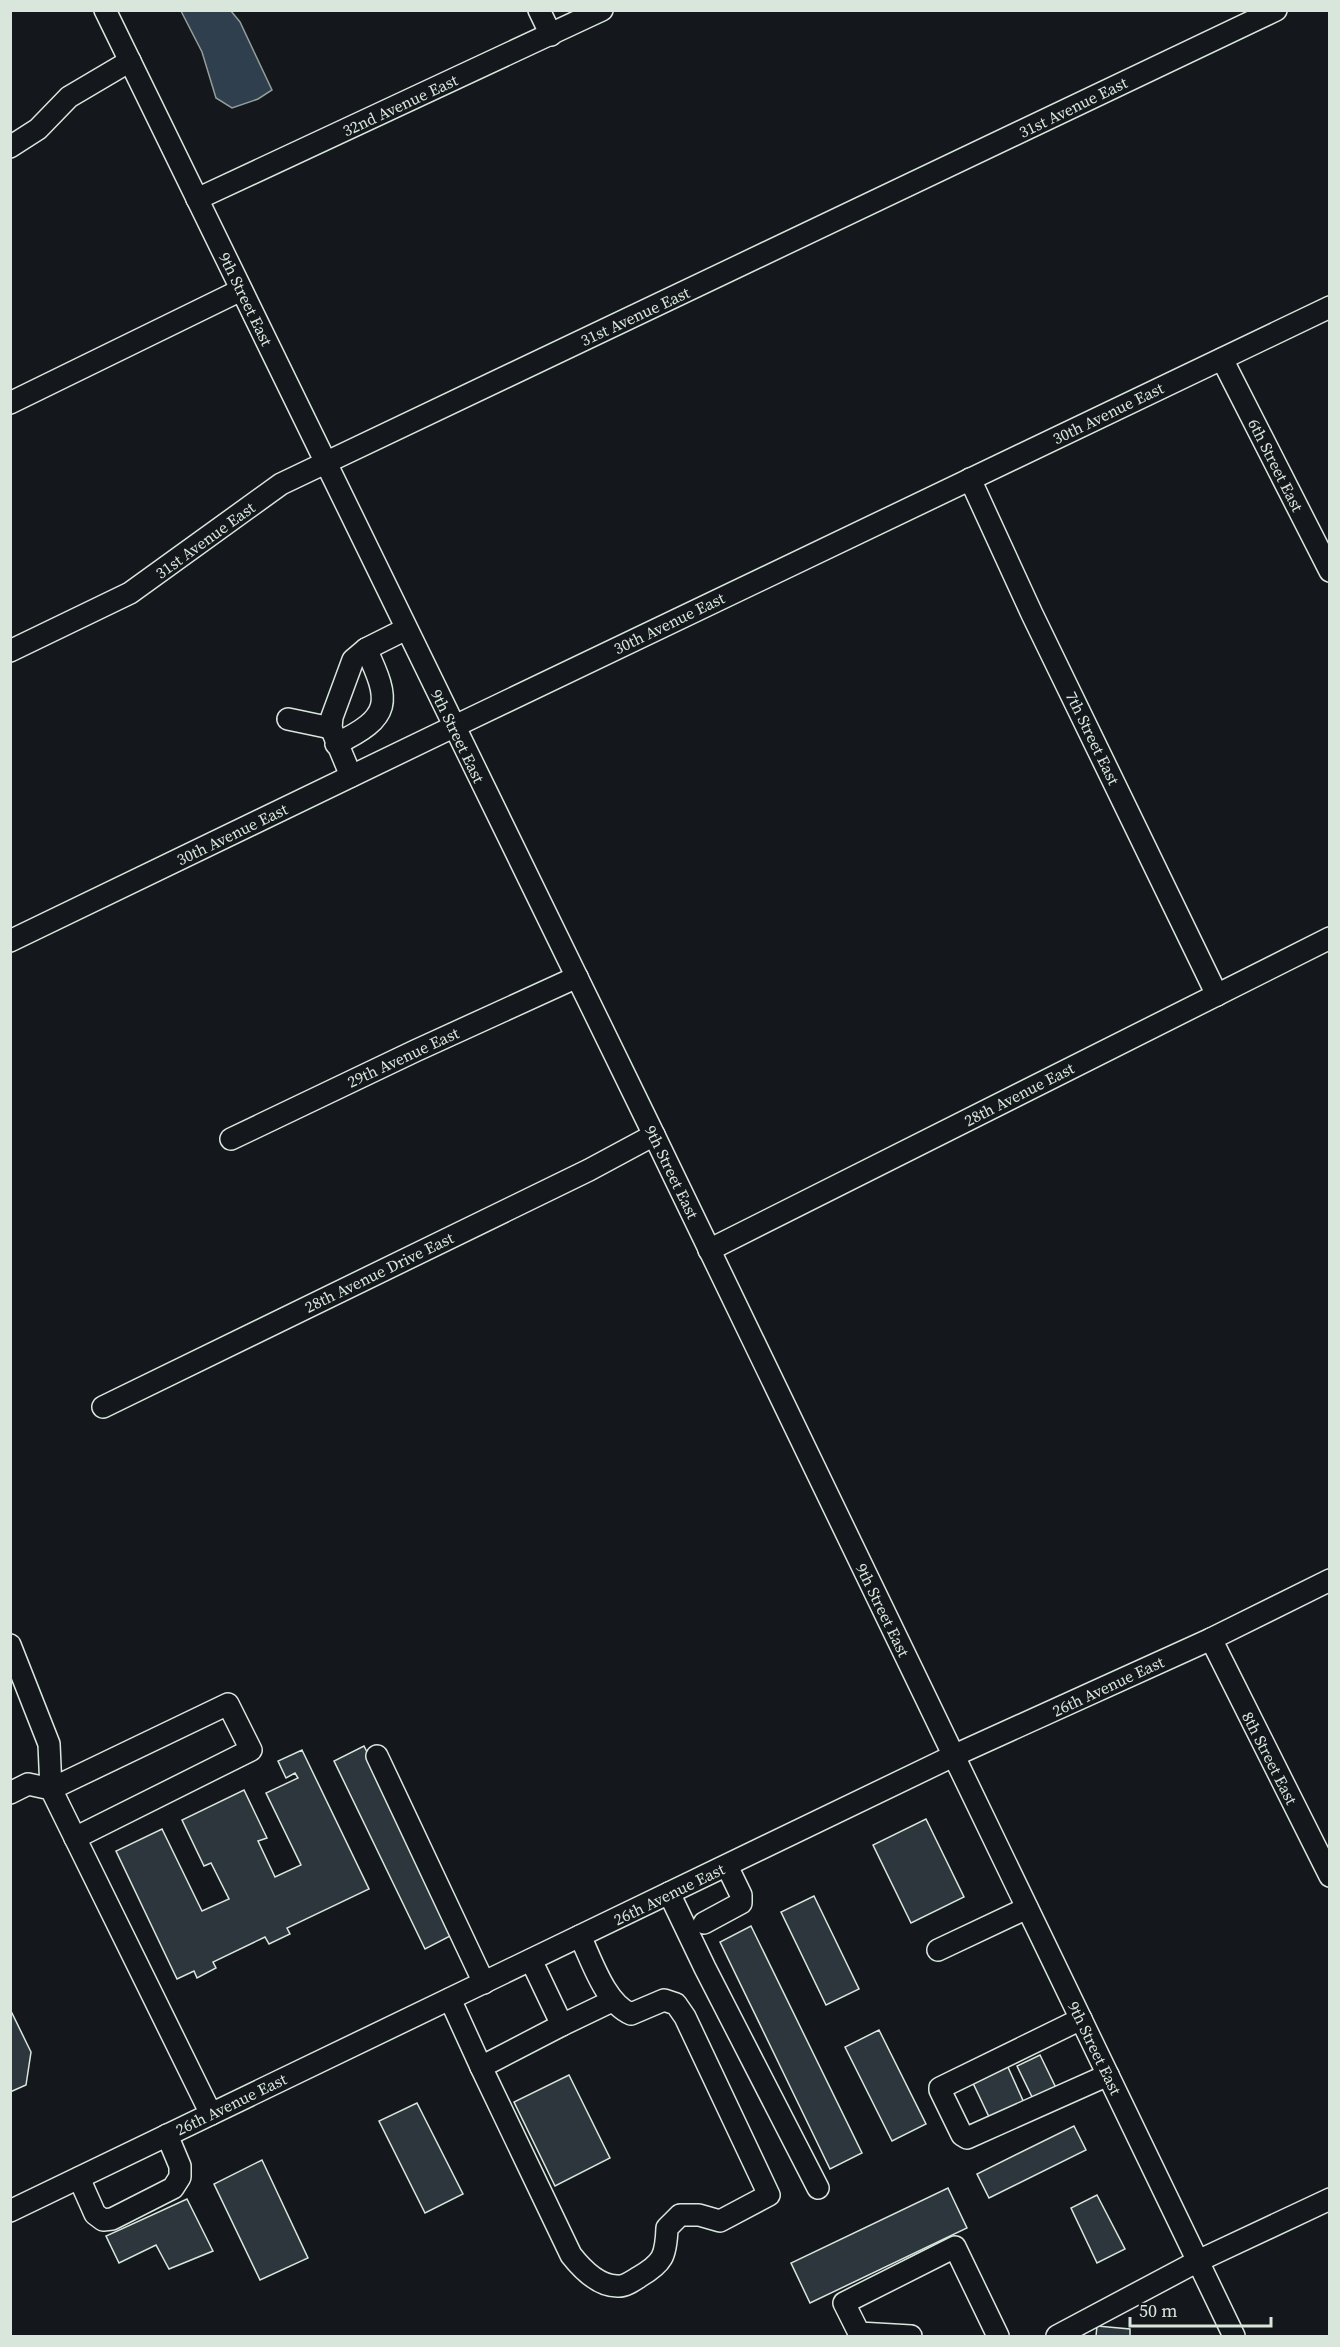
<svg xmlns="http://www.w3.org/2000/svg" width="1340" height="2347" viewBox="0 0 1340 2347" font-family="'Source Serif 4',serif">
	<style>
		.water { fill: #2f3f4d; stroke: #939e99; stroke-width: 1.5 }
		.building { fill: #2c363c; stroke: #d8e6dc; stroke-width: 1.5 }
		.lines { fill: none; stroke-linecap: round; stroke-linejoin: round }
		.minor-casing { stroke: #d8e6dc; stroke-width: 24 }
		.minor { stroke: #14181c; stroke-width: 21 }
		.labels { text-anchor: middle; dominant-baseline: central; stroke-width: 4.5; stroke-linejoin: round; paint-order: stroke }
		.street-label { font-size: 16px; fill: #d8e6dc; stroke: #14181c }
	</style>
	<rect width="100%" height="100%" fill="#14181c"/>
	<path class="water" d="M181,11H231L240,22L272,90L258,99L232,108L216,98L202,52Z"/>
	<g class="building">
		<path d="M364,1746L456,1933L425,1949L334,1761Z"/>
		<path d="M302,1750L369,1889L287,1928L290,1934L269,1944L265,1937L213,1962L216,1968L197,1978L194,1971L177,1979L116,1851L162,1829L202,1911L229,1899L211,1863L204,1866L182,1820L244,1790L267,1838L258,1841L275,1877L301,1865L266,1793L298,1778L295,1773L286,1778L278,1761Z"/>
		<path d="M926,1819L964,1897L911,1923L873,1845Z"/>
		<path d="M814,1896L859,1989L826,2005L781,1912Z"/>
		<path d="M751,1926L862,2153L830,2169L720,1942Z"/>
		<path d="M10,2009L31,2052L26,2085L10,2092Z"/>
		<path d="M879,2030L926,2124L892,2141L845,2047Z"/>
		<path d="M1040,2055L1058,2092L1035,2103L1017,2066Z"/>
		<path d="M1007,2065L1025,2105L991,2121L972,2081Z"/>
		<path d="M569,2075L610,2158L555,2186L514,2102Z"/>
		<path d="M417,2103L463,2194L425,2213L379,2121Z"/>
		<path d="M1074,2126L1086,2150L989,2198L977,2174Z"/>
		<path d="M262,2160L308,2258L260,2280L214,2184Z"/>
		<path d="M948,2188L967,2228L810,2303L791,2263Z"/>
		<path d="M1097,2195L1125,2249L1097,2263L1071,2208Z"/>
		<path d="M187,2199L213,2251L169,2269L156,2245L119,2263L106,2236Z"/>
		<path d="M1097,2326L1130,2329V2336H1096Z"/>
	</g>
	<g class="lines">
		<g class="minor-casing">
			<g id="minor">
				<path d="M105,10L654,1135L1234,2336"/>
				<path d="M539,10L551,35"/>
				<path d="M10,147L38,129L69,97L130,61"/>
				<path d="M197,199L602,10"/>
				<path d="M1222,359L1330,571"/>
				<path d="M10,403L241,290"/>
				<path d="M970,479L1032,614L1217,995"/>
				<path d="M10,651L130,593L281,484L1276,10"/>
				<path d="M288,719L331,728"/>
				<path d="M336,744C392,717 391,702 366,649"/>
				<path d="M351,776L331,728L332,717L353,660L366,649L406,629"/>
				<path d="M10,941L453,727L1330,307"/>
				<path d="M231,1139L415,1051L577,977"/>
				<path d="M709,1250L1330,938"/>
				<path d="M103,1407L589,1170L654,1135"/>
				<path d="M1211,1639L1330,1876"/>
				<path d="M10,1645L49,1744L51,1789L228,1704L251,1750L75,1838"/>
				<path d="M377,1756L484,1983"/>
				<path d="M10,1793L28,1784L51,1789L211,2114"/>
				<path d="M669,1893L705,1968L818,2188"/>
				<path d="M704,1923L741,1903V1895L727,1866"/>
				<path d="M938,1950L1027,1908"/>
				<path d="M450,1999L481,2067L562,2025L531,1960"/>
				<path d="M1081,2019L940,2088V2090L962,2135L967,2138L1108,2075"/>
				<path d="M562,2025L612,2001"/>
				<path d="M481,2067L571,2255C582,2269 598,2286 617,2286C624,2287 633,2281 639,2277C663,2263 666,2256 667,2228L680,2215H699L720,2221L769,2195L685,2017L676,2004L664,2000L631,2014C605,2003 592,1961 580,1936"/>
				<path d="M79,2178L95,2214L103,2220L112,2219L173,2188L180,2177V2166L167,2135"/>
				<path d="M10,2211L953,1756L1211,1639L1330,1580"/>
				<path d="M911,2336L859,2333L844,2303L955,2247L998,2336"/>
				<path d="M1057,2336L1198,2261L1330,2199"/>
			</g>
		</g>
		<use href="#minor" class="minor"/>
	</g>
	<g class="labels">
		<g class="street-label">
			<text transform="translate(400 105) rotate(-25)">32nd Avenue East</text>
			<text transform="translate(1073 107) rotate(-26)">31st Avenue East</text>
			<text transform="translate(246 299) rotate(64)">9th Street East</text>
			<text transform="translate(635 316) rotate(-25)">31st Avenue East</text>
			<text transform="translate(1108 413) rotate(-26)">30th Avenue East</text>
			<text transform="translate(1276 465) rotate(63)">6th Street East</text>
			<text transform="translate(205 540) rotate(-36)">31st Avenue East</text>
			<text transform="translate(669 623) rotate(-26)">30th Avenue East</text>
			<text transform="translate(458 736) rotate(64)">9th Street East</text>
			<text transform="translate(1093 738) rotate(64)">7th Street East</text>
			<text transform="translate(232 834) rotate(-26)">30th Avenue East</text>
			<text transform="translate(403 1057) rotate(-25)">29th Avenue East</text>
			<text transform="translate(1019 1094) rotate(-27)">28th Avenue East</text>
			<text transform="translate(672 1172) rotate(64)">9th Street East</text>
			<text transform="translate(379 1272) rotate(-26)">28th Avenue Drive East</text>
			<text transform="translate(883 1610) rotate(64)">9th Street East</text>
			<text transform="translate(1108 1686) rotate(-25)">26th Avenue East</text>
			<text transform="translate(1270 1758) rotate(63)">8th Street East</text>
			<text transform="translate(669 1894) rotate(-26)">26th Avenue East</text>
			<text transform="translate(1095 2048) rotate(64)">9th Street East</text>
			<text transform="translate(231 2104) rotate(-26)">26th Avenue East</text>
		</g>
	</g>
	<rect width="1340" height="2347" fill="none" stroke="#d8e6dc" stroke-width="24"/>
	<path d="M1130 2317v9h141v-9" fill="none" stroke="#d8e6dc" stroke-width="3"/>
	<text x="1139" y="2317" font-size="18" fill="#d8e6dc" stroke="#14181c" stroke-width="4.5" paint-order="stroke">50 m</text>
</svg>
